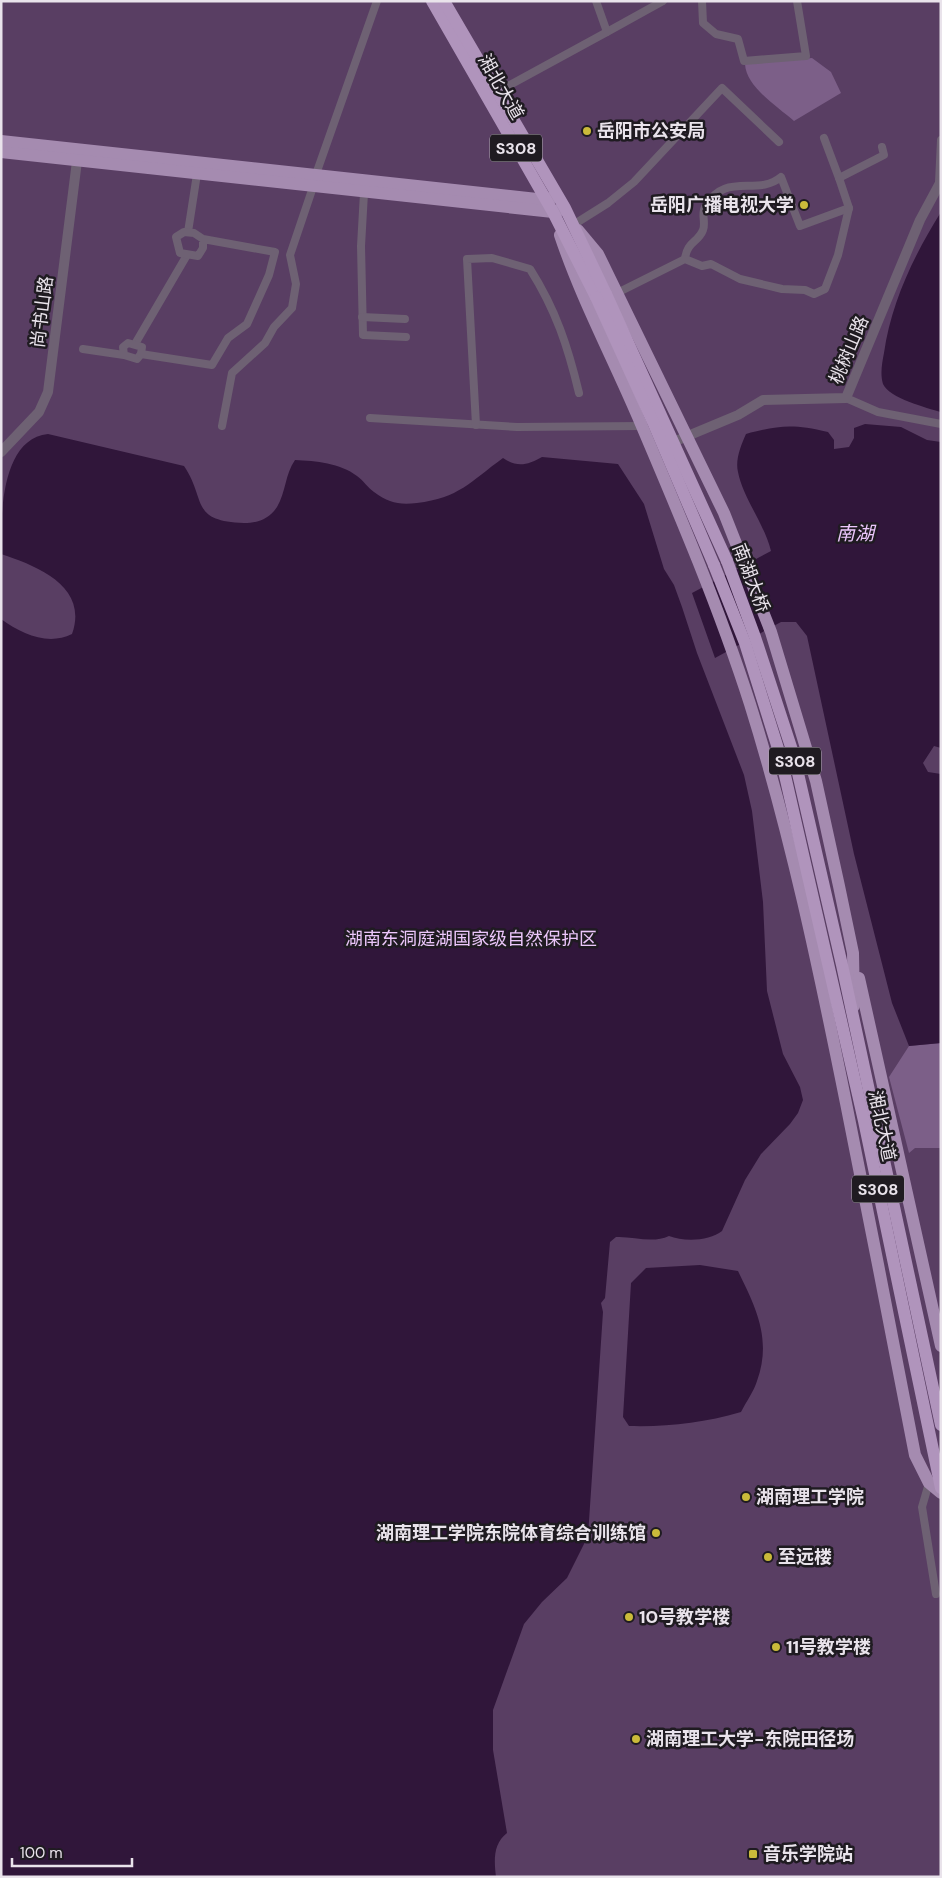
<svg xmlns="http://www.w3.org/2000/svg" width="942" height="1878" viewBox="0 0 942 1878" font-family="'DM Sans','Noto Sans SC',sans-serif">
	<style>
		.green { fill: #593e63 }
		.forest { fill: #7c5f88 }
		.water { fill: #30163a }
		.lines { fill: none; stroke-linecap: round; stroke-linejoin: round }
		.minor { stroke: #6e6173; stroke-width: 8 }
		.tertiary { stroke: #6e6173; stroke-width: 10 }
		.primary { stroke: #a58bb0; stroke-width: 12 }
		.trunk { stroke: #b094bc; stroke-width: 12 }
		.trunk-bridge { stroke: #b094bc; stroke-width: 12 }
		.poi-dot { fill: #caba3a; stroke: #1f1b21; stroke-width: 2 }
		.labels { text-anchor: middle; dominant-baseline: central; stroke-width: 5; stroke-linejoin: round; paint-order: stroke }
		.shield { fill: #1f1b21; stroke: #aca7ae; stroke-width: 1 }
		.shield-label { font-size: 16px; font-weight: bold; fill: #e9e3eb }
		.street-label { font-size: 18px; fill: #e9e3eb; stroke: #1f1b21 }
		.poi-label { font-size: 18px; font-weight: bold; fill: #e9e3eb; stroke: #1f1b21; text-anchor: start }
		.park-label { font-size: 18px; fill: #ebc6fa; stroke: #1f1b21 }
		.water-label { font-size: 19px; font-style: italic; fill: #ebc6fb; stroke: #1f1b21 }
	</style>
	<rect width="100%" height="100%" fill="#3b323e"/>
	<rect class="green" x="1" y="1" width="940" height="1876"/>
	<g class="forest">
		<path d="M812,58L831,72L841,93L794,121C778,107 746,87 745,64Z"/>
		<path d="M941,1043V1148H915L909,1153L889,1077L909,1046Z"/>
	</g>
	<g class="water">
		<path d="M941,212V412C927,408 889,398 883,384C880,374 882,363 884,353C891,303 914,255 941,212Z"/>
		<path d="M865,424L901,427L927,440L941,442V748L934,746L923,763L928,772L941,774V1043L909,1046L892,1003L854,854L807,636L796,622H781L715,658L692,593L771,551C764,523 743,498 738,472C735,460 741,445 746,434C780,425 793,424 828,432L834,440V449L849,447L854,438V428Z"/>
		<path d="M48,434L184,466C207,500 189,521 244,523C258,523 269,519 277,507C286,492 285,474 295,460C316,461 340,463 357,476C364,481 368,488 374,492C389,503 399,505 417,503C459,498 470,482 503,458C517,468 528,465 542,457L618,464L644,504L664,569L674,585L682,607L697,653L744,775L752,811L763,902L767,991L783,1054L800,1087L803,1100L798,1113L790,1124L761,1154L745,1180L722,1231C710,1241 684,1242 669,1236C652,1244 633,1236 616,1237L610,1242L605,1298L601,1303L603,1312L588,1536L567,1578L542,1602L524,1624L493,1710V1750L507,1833C493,1844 494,1860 496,1877H1V619C22,634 48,646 72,634C89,586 37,566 1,554C1,518 0,439 48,434Z"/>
		<path d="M700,1265L738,1271C756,1308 772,1339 757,1381C754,1391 746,1402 741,1412C703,1423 668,1427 629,1426L623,1417L631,1283L646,1268Z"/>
	</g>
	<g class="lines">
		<g class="minor">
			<path d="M702,1L703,23L716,34L738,39L744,61L806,56L797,1"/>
			<path d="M607,32L663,1"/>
			<path d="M497,92L607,32L596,1"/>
			<path d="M824,138L839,178"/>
			<path d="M315,177L377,1"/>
			<path d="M939,183L941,140"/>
			<path d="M364,193L361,246L363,335L406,337"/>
			<path d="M573,225L608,203L634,182L722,88L779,142"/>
			<path d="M188,232L197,174"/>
			<path d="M685,259C687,241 698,243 703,230C706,223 701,214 705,207C725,171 757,197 781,177L800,226L849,208"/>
			<path d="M617,293L685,259L702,266L711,264L740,279L782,289L805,290L814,294L825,289L838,255L849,208L839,178L884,155L882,147"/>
			<path d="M362,317L405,319"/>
			<path d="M135,344L187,255"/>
			<path d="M83,349L124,355L123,347L128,343L142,347L141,354L137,359L124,355"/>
			<path d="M141,354L212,365L228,338L247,324L269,275L275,252L203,239L194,233L184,232L176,237L180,253L198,256L203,248V239"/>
			<path d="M846,398L878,412L941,424"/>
			<path d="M370,418L517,427L641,426"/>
			<path d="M476,425L467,259L492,258L530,269C556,310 568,347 579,393"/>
			<path d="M222,426L232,373L265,343L274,327L292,308L296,284L290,255L313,187"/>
			<path d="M929,1483L922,1507L936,1594"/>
		</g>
		<g class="tertiary">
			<path d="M666,445L738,415L763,400L846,398L920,220L941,181"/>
			<path d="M1,452L39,412L48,392L77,161"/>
		</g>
		<g class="primary">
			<path d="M1,141L546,200L553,197"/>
			<path d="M1,152L553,212L560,210"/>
			<path d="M578,230L598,254L724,513L771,632L816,781L839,886L853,953L854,1006"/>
			<path d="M560,235C581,298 612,356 638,417C678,511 719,607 750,704C791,835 819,969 846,1103C869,1220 893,1338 915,1455L929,1483L941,1493"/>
			<path d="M859,978L941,1346"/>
		</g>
		<g class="trunk">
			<path d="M432,1L553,212L596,297"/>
			<path d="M444,1L565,208L606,294"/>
			<path d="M727,561L755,637L794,756L842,965L941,1425"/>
			<path d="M714,565L745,643L781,758L864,1121L941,1488"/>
		</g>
		<g class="trunk-bridge">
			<path d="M606,294L727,561"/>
			<path d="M596,297L653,422L714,565"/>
		</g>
	</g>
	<g class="poi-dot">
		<circle cx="587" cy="131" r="5"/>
		<circle cx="804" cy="205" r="5"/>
		<circle cx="746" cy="1497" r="5"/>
		<circle cx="656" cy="1533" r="5"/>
		<circle cx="768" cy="1557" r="5"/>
		<circle cx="629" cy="1617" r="5"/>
		<circle cx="776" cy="1647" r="5"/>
		<circle cx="636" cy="1739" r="5"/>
		<rect x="748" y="1849" width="10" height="10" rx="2.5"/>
	</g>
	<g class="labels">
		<g class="shield">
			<rect x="490" y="134.5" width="52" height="27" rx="4"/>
			<rect x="769" y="747.5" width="52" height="27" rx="4"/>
			<rect x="852" y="1175.5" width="52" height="27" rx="4"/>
		</g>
		<g class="shield-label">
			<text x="516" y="148">S308</text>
			<text x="795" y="761">S308</text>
			<text x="878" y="1189">S308</text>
		</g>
		<g class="street-label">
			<text transform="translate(501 87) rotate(60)">湘北大道</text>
			<text transform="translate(42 312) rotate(-83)">尚书山路</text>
			<text transform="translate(849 350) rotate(-67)">桃树山路</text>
			<text transform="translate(751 578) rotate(69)">南湖大桥</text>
			<text transform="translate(882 1126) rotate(78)">湘北大道</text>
		</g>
		<g class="poi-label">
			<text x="597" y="131">岳阳市公安局</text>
			<text x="794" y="205" text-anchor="end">岳阳广播电视大学</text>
			<text x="756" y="1497">湖南理工学院</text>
			<text x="646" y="1533" text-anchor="end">湖南理工学院东院体育综合训练馆</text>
			<text x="778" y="1557">至远楼</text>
			<text x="639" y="1617">10号教学楼</text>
			<text x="786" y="1647">11号教学楼</text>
			<text x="646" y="1739">湖南理工大学-东院田径场</text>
			<text x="763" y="1854">音乐学院站</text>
		</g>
		<g class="park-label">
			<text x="471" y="939">湖南东洞庭湖国家级自然保护区</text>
		</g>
		<g class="water-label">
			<text x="855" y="533">南湖</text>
		</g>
	</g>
	<rect width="942" height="1878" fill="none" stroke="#e9e3eb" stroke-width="5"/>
	<path d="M12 1858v8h120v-8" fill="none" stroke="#e9e3eb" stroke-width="2.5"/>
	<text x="20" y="1858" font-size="15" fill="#e9e3eb" stroke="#1f1b21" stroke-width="4" paint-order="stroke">100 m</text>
</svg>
